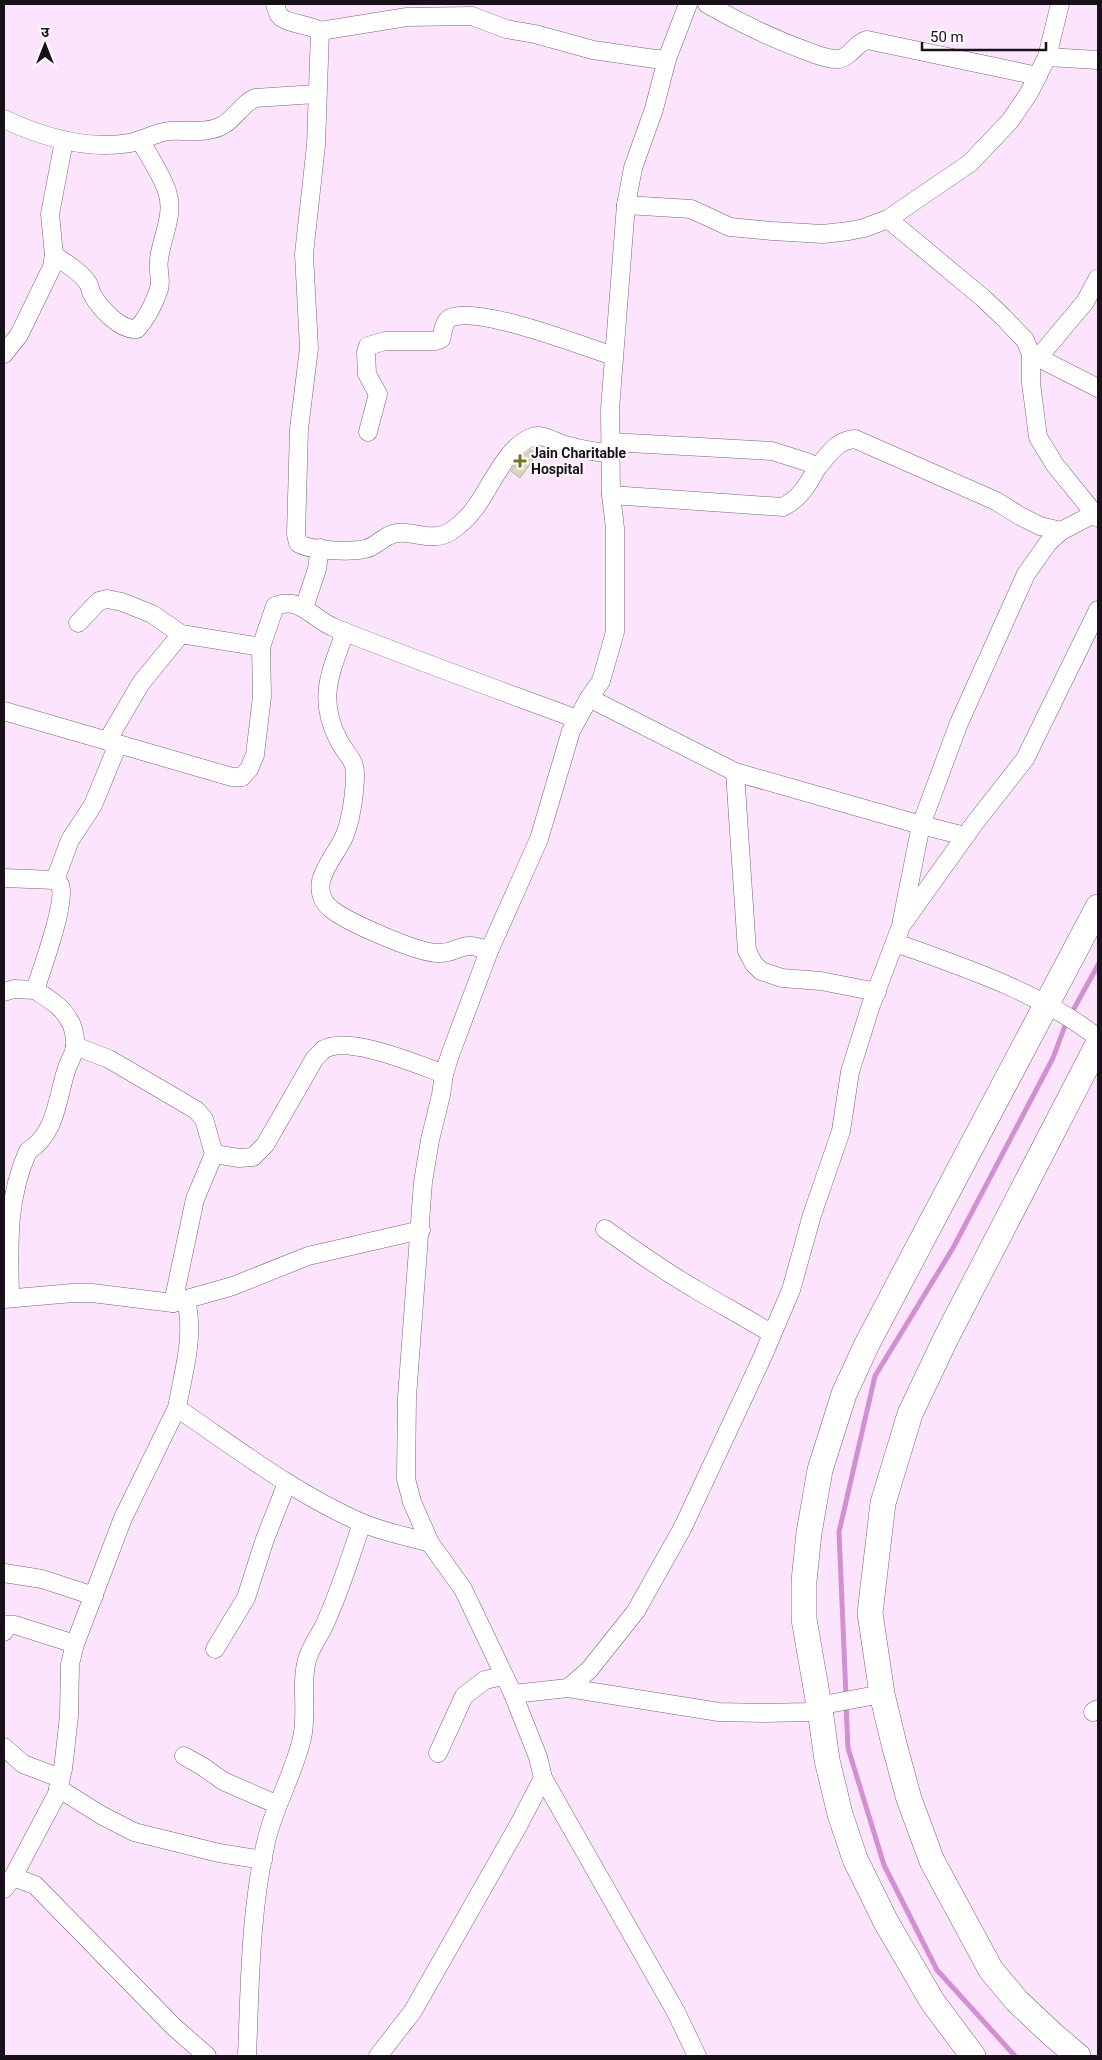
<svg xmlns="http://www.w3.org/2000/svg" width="1102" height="2060" viewBox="0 0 1102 2060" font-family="Roboto,'Noto Sans Devanagari',sans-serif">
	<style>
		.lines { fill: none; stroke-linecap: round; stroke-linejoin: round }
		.stream { stroke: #d28fd2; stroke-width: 5 }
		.building { fill: #d5dabd; stroke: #adb296 }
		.street-casing { stroke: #786478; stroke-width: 19 }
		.secondary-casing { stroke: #786478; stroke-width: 26 }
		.street { stroke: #fff; stroke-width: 18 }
		.secondary { stroke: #fff; stroke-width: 25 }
		.poi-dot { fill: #707a25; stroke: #fef9fe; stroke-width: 2 }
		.labels { text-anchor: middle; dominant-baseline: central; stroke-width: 4; stroke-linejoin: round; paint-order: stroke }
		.poi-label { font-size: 14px; font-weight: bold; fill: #191119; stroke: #fef9fe; text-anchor: start }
	</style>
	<rect width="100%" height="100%" fill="#fce5fc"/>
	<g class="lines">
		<g class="stream">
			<path d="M846,1696L839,1532L875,1376L953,1248L1053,1058L1066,1023L1098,965"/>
			<path d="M846,1705L848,1748L884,1865L937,1970L1015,2056"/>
		</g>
	</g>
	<path class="building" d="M531,450L537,454L520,478L511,471L522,457Z"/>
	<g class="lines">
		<g class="street-casing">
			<g id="street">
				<path d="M275,4C276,7 277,12 279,15C285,24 309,24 320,31L316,145L304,254L309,348L299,429L296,534L298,543C310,551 351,552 365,549C374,547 380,540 388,536C408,525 432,547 454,529C462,523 470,515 475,508C491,487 506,447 532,437C543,433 554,442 565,445C579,449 595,452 610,453"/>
				<path d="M707,4C740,23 773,39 809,52C817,55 830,60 839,59C851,57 855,43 867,40L1038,76"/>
				<path d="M320,31L407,17L472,16L506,29L535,34L593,50L655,59H667"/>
				<path d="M1047,57L1098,60"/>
				<path d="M4,119C42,137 87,150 130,143C144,140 156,132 170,131C187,130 208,134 223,125C236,118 241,104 255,98L316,94"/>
				<path d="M626,205L691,209L730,227L772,231L823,234L849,231L864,228L888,219L970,163L1010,121L1029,93L1047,57L1060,4"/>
				<path d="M888,219L983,298L1003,317L1025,340L1031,354V383L1038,437L1055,465L1098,518"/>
				<path d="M54,255C65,263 80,271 88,283C90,286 90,290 92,294C99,307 120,331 137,329C147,318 154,304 159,289C162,279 157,270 159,259C162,236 175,214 167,191C161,174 149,156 140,140"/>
				<path d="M4,354L19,335L52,267L54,255L50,214L64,141"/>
				<path d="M1031,354L1098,388"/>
				<path d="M1038,358L1085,302L1098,278"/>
				<path d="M368,432L378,394L367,374L366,352L368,346L385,341H436L441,339C443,332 444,321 450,318C477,305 583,346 613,356"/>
				<path d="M611,442L772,451L807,462L817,468C808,485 800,498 783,507L611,495"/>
				<path d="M817,468C829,454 837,440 855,439L996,501L1020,516L1040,526L1061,531"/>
				<path d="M304,608L317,569L320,548"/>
				<path d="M78,623L99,601L107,599L122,602L152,614L181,634L261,647"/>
				<path d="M345,632C330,674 317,699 339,741C345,753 355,759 355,774C355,792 351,821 344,837C337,852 325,865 321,881C319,891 322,902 330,908C346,922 418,953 438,953C461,954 459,938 489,951"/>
				<path d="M589,698L735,772L921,825L902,920"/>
				<path d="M4,711L232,777H242L249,769L255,755L262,696L261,647L275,606C301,596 312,619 335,628C415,660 496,689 577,719"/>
				<path d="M107,741L141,683L181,634"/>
				<path d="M735,772L747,951L754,964L761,971L782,978L821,981L877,992"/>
				<path d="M965,836L921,825L959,723L1026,574L1048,543L1061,531L1094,514"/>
				<path d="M4,878L55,880L70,840L93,805L118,744"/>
				<path d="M896,943C965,968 1040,992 1098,1038"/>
				<path d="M4,992L14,989L35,990"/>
				<path d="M75,1046L109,1059L196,1110L204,1119L214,1154L195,1199L173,1303"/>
				<path d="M214,1154L239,1158L253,1157L265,1145L315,1058C318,1056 321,1052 323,1050C347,1034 419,1065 444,1074"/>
				<path d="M605,1229C634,1250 664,1271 695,1289C721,1305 747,1318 772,1334"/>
				<path d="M10,1298C9,1247 6,1200 28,1151C56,1134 57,1099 66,1071C68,1063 75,1053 75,1046C76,1039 73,1025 69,1020C62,1006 47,998 35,990C41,972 67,901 60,885C59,883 57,882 55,880"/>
				<path d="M4,1299L73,1293H92L173,1303L233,1286L308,1256L421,1230"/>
				<path d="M186,1301C195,1336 183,1373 177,1408C236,1448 294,1493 360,1522C382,1532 407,1536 430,1543"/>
				<path d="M4,1573L42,1579L94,1596"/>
				<path d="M4,1632L7,1625H15L75,1644"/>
				<path d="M215,1649L246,1598L265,1539L287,1483"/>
				<path d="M568,1688L589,1670L636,1611L683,1527L762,1358L791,1290L812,1215L841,1131L850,1072L871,1005L901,926L974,824L1025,759L1098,610"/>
				<path d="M513,1694L463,1589L430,1543L412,1502L406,1479L407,1397L423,1182L430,1140L441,1095L444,1074L450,1055L489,951L539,839L571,731L589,698L601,681L615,632V528L611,495L610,409L626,205L633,168L654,109L667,59L688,4"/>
				<path d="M1093,1712L1098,1709"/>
				<path d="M4,1747L23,1764L60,1778"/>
				<path d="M438,1753L464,1696L485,1680L503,1676"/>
				<path d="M184,1756L202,1766L223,1781L278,1805"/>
				<path d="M58,1788L101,1815L134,1832L219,1853L263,1860"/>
				<path d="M13,1877L57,1794L63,1769L69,1716L70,1664L75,1644L123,1518L177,1408"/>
				<path d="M4,1889L13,1877L35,1885L174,2027L207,2056"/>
				<path d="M247,2056C250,1984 250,1912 266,1842C274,1806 294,1774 302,1738C308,1713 300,1685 307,1660C311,1645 322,1633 327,1619C341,1588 351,1555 362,1523"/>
				<path d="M378,2056L413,2011L518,1826L543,1778"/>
				<path d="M697,2056L676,2012L543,1778L538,1757L513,1694L568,1688L719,1712L764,1713L807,1712L828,1704L882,1694"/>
			</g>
		</g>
		<g class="secondary-casing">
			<g id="secondary">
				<path d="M973,2056L932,2001L886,1922L855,1859L840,1814L827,1760L821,1717L804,1619V1581L809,1533L820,1470L844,1394L867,1344L1098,907"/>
				<path d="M1078,2056L1053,2035L1017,2001L991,1970L932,1861L909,1799L894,1744L882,1694L870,1613L883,1503L910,1414L946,1338L1098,1044"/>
			</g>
		</g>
		<use href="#street" class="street"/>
		<use href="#secondary" class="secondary"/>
	</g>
	<path class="poi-dot" d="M517.5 453.5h5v5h5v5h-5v5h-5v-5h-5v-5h5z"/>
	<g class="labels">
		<g class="poi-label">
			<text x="531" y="453">Jain Charitable<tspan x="531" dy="16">Hospital</tspan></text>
		</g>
	</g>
	<rect width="1102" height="2060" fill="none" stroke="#191119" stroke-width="10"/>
	<g transform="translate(45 45)" stroke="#fef9fe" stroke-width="4" paint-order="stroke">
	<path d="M0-4L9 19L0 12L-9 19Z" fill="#191119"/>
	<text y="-8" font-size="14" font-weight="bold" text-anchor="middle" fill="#191119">उ</text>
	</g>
	<path d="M922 42v8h124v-8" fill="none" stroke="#191119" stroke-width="2.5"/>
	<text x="930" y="42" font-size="15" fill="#191119" stroke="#fef9fe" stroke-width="4" paint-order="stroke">50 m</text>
</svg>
